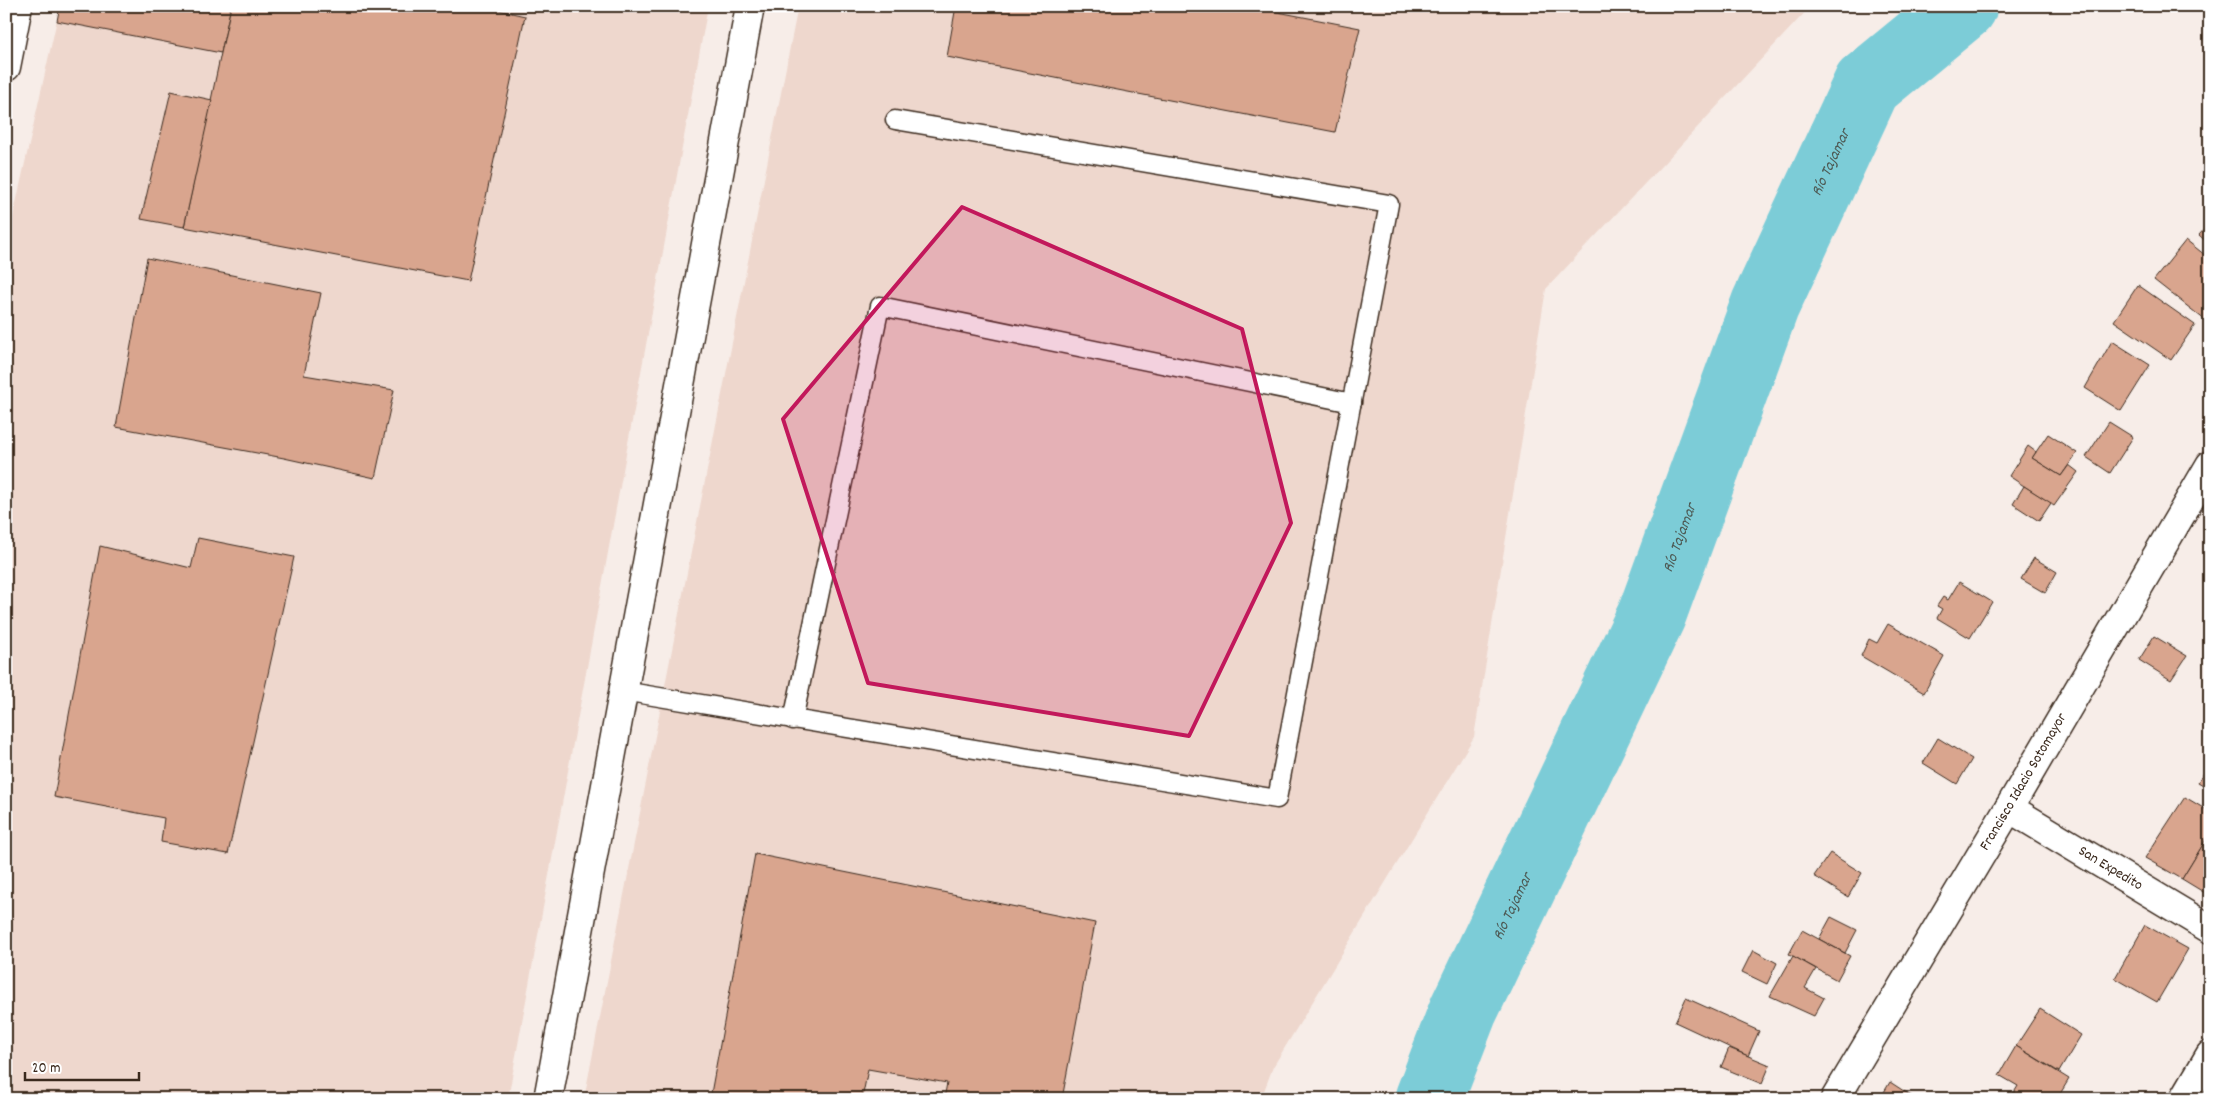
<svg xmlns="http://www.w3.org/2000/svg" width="2216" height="1105" viewBox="0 0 2216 1105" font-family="Dekko,sans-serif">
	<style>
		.built { fill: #eed7cd }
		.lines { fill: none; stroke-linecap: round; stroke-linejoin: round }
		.river { stroke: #7cccd7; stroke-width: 69 }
		.building { fill: #d9a58e; stroke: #3b2a1e }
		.lane-casing { stroke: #3b2a1e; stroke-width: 21 }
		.street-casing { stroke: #3b2a1e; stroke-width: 31 }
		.lane { stroke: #fff; stroke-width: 18 }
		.street { stroke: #fff; stroke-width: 28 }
		.marked { fill: #c2185b; fill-opacity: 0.2; stroke: #c2185b; stroke-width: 4; stroke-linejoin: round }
		.labels { text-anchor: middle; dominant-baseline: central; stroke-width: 4; stroke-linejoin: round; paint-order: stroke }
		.street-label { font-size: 15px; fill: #3b2a1e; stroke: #fff }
		.water-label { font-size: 16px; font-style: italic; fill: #4e5b56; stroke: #fff }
	</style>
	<rect width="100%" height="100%" fill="#f7ede8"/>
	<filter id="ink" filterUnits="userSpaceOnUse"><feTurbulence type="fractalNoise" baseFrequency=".02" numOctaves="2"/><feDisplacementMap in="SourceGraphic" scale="10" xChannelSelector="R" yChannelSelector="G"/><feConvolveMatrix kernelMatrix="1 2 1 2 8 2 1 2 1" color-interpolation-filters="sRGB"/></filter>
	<g filter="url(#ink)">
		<g class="built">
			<path d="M60,6H708L508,1099H6V248Z"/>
			<path d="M798,6H1811L1546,289L1474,737L1273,1067L1261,1099H584Z"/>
		</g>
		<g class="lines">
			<path class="river" id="s1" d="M1429,1099L1463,1011L1652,614L1765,305L1867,85L1963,6"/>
		</g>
		<g class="building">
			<path d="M60,6H231L221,53L57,21Z"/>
			<path d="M231,6H481L525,16L468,281L184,227Z"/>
			<path d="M956,6H1247L1360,28L1335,132L947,57Z"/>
			<path d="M171,91L212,100L184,227L141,219Z"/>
			<path d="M2210,223V245L2199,235Z"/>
			<path d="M2186,240L2210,259V324L2154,280Z"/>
			<path d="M147,258L321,293L304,375L394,390L375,478L284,458L116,427Z"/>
			<path d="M2138,285L2195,325L2171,360L2114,321Z"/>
			<path d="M2112,341L2150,365L2121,411L2085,388Z"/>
			<path d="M2109,422L2133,437L2110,473L2086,457Z"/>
			<path d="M2048,434L2077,453L2061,476L2032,458Z"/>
			<path d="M2028,446L2036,452L2032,458L2061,476L2069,465L2078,472L2054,506L2009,476Z"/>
			<path d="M2024,486L2051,503L2039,521L2013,504Z"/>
			<path d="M198,538L294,557L228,854L161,842L164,818L54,797L100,546L191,568Z"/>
			<path d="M2034,558L2057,572L2045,593L2021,579Z"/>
			<path d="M1959,582L1992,602L1970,638L1937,618L1942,609L1937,606L1943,597L1948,600Z"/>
			<path d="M1888,624L1944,656L1924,693L1861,656L1869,639L1877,643Z"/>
			<path d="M2154,636L2187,656L2171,680L2139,660Z"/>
			<path d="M1938,738L1972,759L1957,784L1923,763Z"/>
			<path d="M2210,764V789L2198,782Z"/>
			<path d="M2185,797L2210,812V833L2182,879L2145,858Z"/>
			<path d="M2210,833V896L2182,879Z"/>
			<path d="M1830,853L1862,873L1848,897L1814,876Z"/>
			<path d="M755,854L1095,923L1062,1099H944L947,1083L868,1069L862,1099H710Z"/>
			<path d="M1831,917L1857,930L1845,953L1819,939Z"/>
			<path d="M2145,925L2188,949L2157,1002L2115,978Z"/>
			<path d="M1802,930L1850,956L1837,980L1789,954Z"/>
			<path d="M1753,950L1777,963L1767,984L1742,972Z"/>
			<path d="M1793,956L1816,969L1805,988L1824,998L1814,1016L1770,996Z"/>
			<path d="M1686,998L1759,1031L1748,1056L1675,1022Z"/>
			<path d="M2040,1009L2081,1035L2059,1072L2016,1046Z"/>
			<path d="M2016,1046L2069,1079L2057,1099H2010L2018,1086L1999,1075Z"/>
			<path d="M1729,1048L1770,1065L1762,1084L1721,1067Z"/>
			<path d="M1890,1082L1916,1099H1880Z"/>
		</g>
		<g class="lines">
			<g class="lane-casing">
				<g id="lane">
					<path d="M623,691L1277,799L1389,204L895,120"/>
					<path d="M793,720L880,306L1352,403"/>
				</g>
			</g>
			<g class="street-casing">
				<g id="street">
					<path d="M6,67L18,6"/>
					<path id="s2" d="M2009,808L2210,929"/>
					<path d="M548,1099L750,6"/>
					<path id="s3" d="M1835,1099L2009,808L2210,465"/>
					<path d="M2184,1099L2210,1055"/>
				</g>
			</g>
			<use href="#lane" class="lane"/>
			<use href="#street" class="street"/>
		</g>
	</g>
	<path class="marked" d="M962,207L1242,329L1291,523L1189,736L868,683L783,419Z"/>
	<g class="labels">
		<g class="street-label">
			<text stroke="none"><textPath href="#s3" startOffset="369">Francisco Idacio Sotomayor</textPath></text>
			<text stroke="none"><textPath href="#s2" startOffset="118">San Expedito</textPath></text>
		</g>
		<g class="water-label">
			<text stroke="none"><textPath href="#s1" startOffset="1020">Río Tajamar</textPath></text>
			<text stroke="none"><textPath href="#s1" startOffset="615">Río Tajamar</textPath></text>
			<text stroke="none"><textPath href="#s1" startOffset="210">Río Tajamar</textPath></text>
		</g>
	</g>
	<rect width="2216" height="1105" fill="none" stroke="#fff" stroke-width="25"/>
	<rect x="12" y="12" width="2191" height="1080" fill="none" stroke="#3b2a1e" stroke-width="2" filter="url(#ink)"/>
	<path d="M25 1072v8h114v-8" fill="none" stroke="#3b2a1e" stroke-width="2.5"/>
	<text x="32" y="1072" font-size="15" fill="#3b2a1e" stroke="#ffffff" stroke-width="4" paint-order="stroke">20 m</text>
</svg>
